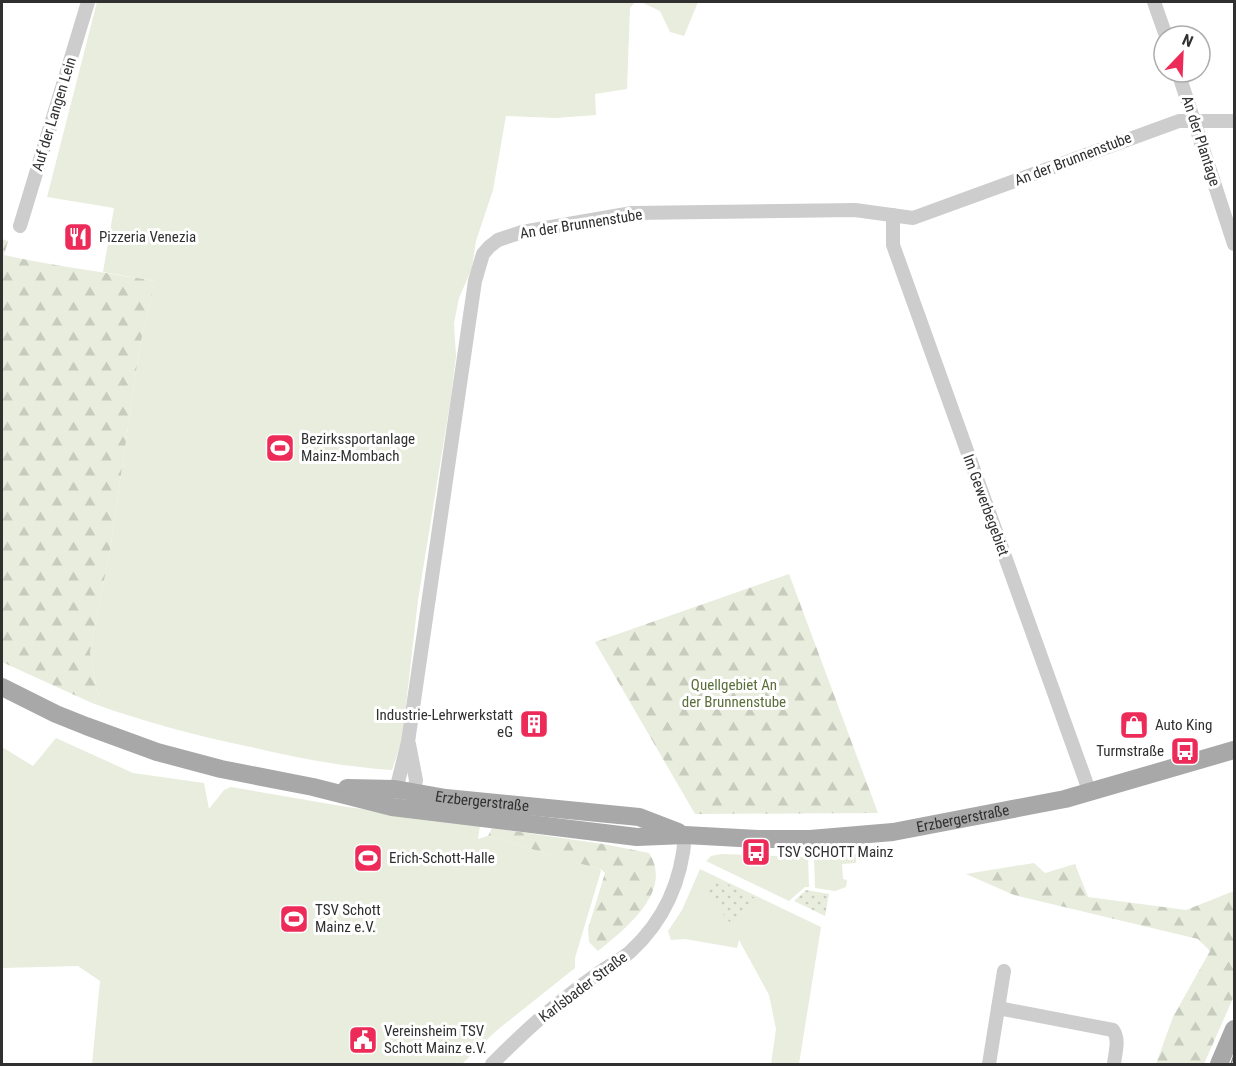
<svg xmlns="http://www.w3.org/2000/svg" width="1236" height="1066" viewBox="0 0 1236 1066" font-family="'Roboto Condensed',sans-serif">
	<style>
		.green { fill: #e8eddd }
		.forest { fill: url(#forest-firs) }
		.park { fill: url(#park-dots) }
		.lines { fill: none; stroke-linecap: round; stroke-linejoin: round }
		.minor { stroke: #cdcdcd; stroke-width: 14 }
		.major { stroke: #a8a8a8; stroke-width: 18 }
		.tram { stroke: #858585; stroke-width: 1.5 }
		.labels { text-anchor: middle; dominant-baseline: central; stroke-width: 6; stroke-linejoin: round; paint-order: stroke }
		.street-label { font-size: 15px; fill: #303030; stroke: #fff }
		.poi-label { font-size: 15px; fill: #303030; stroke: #fff; text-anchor: start }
		.park-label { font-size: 15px; fill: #5b6e3a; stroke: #fff }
	</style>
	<defs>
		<pattern id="forest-firs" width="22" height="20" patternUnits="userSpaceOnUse" patternTransform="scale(1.5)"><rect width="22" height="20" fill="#e8eddd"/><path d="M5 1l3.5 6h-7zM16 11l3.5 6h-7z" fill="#c7ccbe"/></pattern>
		<pattern id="park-dots" width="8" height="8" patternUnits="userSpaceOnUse" patternTransform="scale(1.5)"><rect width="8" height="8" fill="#e8eddd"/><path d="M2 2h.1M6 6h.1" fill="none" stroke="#c7ccbe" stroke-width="1.8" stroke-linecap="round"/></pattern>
	</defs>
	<rect width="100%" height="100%" fill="#fff"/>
	<g class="green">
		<path d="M97,2H635L630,8L627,89L595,94L596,115L555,118L506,116L493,190L476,241L472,268L459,298L454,323L456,356L451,397L418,600L402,740L392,770C344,767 298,758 251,747C197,736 144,722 92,703L100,694L97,691L90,652L110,550L140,345L155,281L103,272L114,208L47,197Z"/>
		<path d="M641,2H698L684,36L670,32L660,11Z"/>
		<path d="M56,738L133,773L204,783L209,809L224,790L231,787L341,806L480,826L478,839L488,836L599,869L601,871L575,958V968L496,1031L462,1064H92L100,981L78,966L2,968V747L33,766Z"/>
		<path d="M721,854L808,857L809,887H805L789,901L706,861L711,856Z"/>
		<path d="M856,854V863L842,864L843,879L847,880L846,887L835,891L815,888L814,856Z"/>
		<path d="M700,869L821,927L799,1064H771L776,1029L769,995L739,940L737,948L685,939L671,940L668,931L682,910Z"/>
	</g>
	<g class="forest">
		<path d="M2,239L8,241L4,255C54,266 104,272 155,281L140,345L110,550L90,652L97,691L100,694L92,703L2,662Z"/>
		<path d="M789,574L878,813L695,814L595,642Z"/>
		<path d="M492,828L603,844L649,853C674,891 625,929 598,951L589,942L588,929L605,873L602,870L488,836Z"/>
		<path d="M1034,863L1045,873L1075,864L1088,897L1186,910L1234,891V996L1204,1064H1156L1173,1017L1210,951L1198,939L1014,895L966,874Z"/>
	</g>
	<g class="park">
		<path d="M715,878L757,899L731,924L707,894Z"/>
		<path d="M806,890L829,894L825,916L794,901Z"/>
	</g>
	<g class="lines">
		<g class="minor">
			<path d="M1154,2L1166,36"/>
			<path d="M1178,72L1234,244"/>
			<path d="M893,215V245L1090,793"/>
			<path d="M20,226L88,2"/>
			<path d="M409,744L416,780L413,799"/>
			<path d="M394,798L408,742L475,281L483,254L489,247L498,240L522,232L632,213L855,210L913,218L1179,121H1234"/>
			<path d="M998,1008L1113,1030C1120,1040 1115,1053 1114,1064"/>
			<path d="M492,1064C513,1043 535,1021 559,1003C574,991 588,980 603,970C612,964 622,959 630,952C664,921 682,880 685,835"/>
			<path d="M989,1064L1004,971"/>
		</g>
		<g class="major">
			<path id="s1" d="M2,687L56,714L86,726L157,752L221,769L313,787L392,807L637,837L685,835L758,839H810L893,832L1065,799L1234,750"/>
			<path id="s2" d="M347,788L395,789L446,798L639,817L678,832"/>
			<path d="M1219,1064L1234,1029"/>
		</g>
		<path class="tram" d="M1231,1064L1234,1055"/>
	</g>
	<defs>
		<g id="restaurant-square" transform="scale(1.5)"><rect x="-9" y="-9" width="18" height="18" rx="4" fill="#ed2b59" stroke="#fff"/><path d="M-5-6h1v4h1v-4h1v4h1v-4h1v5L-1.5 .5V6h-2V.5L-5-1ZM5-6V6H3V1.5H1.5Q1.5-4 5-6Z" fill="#fff"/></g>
		<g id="stadium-square" transform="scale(1.5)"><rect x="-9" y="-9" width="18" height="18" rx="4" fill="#ed2b59" stroke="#fff"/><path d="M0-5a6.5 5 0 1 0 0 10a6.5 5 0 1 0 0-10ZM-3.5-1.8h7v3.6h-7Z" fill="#fff"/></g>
		<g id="building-square" transform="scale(1.5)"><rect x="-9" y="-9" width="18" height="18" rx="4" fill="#ed2b59" stroke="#fff"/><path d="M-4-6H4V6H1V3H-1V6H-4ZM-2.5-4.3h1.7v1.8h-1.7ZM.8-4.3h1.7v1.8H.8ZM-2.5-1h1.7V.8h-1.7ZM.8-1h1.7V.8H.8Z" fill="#fff"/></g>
		<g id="shop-square" transform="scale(1.5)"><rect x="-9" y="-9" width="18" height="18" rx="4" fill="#ed2b59" stroke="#fff"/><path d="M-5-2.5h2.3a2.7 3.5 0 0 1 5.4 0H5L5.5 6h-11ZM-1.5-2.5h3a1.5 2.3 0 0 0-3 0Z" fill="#fff"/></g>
		<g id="bus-square" transform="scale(1.5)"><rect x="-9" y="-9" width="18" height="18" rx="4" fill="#ed2b59" stroke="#fff"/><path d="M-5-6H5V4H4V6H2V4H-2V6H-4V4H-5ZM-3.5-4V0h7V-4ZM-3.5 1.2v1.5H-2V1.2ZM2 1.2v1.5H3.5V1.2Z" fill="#fff"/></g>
		<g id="civic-square" transform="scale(1.5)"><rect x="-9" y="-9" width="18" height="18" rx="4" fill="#ed2b59" stroke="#fff"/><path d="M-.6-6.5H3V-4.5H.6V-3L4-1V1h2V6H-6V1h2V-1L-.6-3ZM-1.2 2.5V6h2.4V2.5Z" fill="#fff"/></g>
	</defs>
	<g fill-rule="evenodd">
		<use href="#restaurant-square" x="78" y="237"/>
		<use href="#stadium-square" x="280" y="448"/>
		<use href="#building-square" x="534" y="724"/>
		<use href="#shop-square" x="1134" y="725"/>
		<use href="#bus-square" x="1185" y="751"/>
		<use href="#bus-square" x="756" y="852"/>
		<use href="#stadium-square" x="368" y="858"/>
		<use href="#stadium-square" x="294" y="919"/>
		<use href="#civic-square" x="363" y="1040"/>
	</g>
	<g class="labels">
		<g class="street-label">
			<text transform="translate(54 114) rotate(-73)">Auf der Langen Lein</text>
			<text transform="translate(1201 141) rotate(72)">An der Plantage</text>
			<text transform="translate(1073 159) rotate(-21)">An der Brunnenstube</text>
			<text transform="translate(581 224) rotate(-9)">An der Brunnenstube</text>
			<text transform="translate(986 505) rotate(70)">Im Gewerbegebiet</text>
			<text stroke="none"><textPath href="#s2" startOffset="136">Erzbergerstraße</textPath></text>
			<text stroke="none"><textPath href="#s1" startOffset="984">Erzbergerstraße</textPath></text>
			<text transform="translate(583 987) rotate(-37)">Karlsbader Straße</text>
		</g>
		<g class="poi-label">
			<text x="99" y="237">Pizzeria Venezia</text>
			<text x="301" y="439">Bezirkssportanlage<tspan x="301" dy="17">Mainz-Mombach</tspan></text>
			<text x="513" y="715" text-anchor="end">Industrie-Lehrwerkstatt<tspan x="513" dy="17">eG</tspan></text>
			<text x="1155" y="725">Auto King</text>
			<text x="1164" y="751" text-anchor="end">Turmstraße</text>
			<text x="777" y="852">TSV SCHOTT Mainz</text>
			<text x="389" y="858">Erich-Schott-Halle</text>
			<text x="315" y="910">TSV Schott<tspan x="315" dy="17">Mainz e.V.</tspan></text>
			<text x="384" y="1031">Vereinsheim TSV<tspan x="384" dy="17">Schott Mainz e.V.</tspan></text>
		</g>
		<g class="park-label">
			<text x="734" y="685">Quellgebiet An<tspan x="734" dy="17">der Brunnenstube</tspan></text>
		</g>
	</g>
	<rect width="1236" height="1066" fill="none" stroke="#303030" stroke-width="6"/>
	<g transform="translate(1182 54) rotate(23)"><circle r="28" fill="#ffffff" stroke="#acacac" stroke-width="1.5"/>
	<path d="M0-4.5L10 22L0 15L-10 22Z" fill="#ed2b59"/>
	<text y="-9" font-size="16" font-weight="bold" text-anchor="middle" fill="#303030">N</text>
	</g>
</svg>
